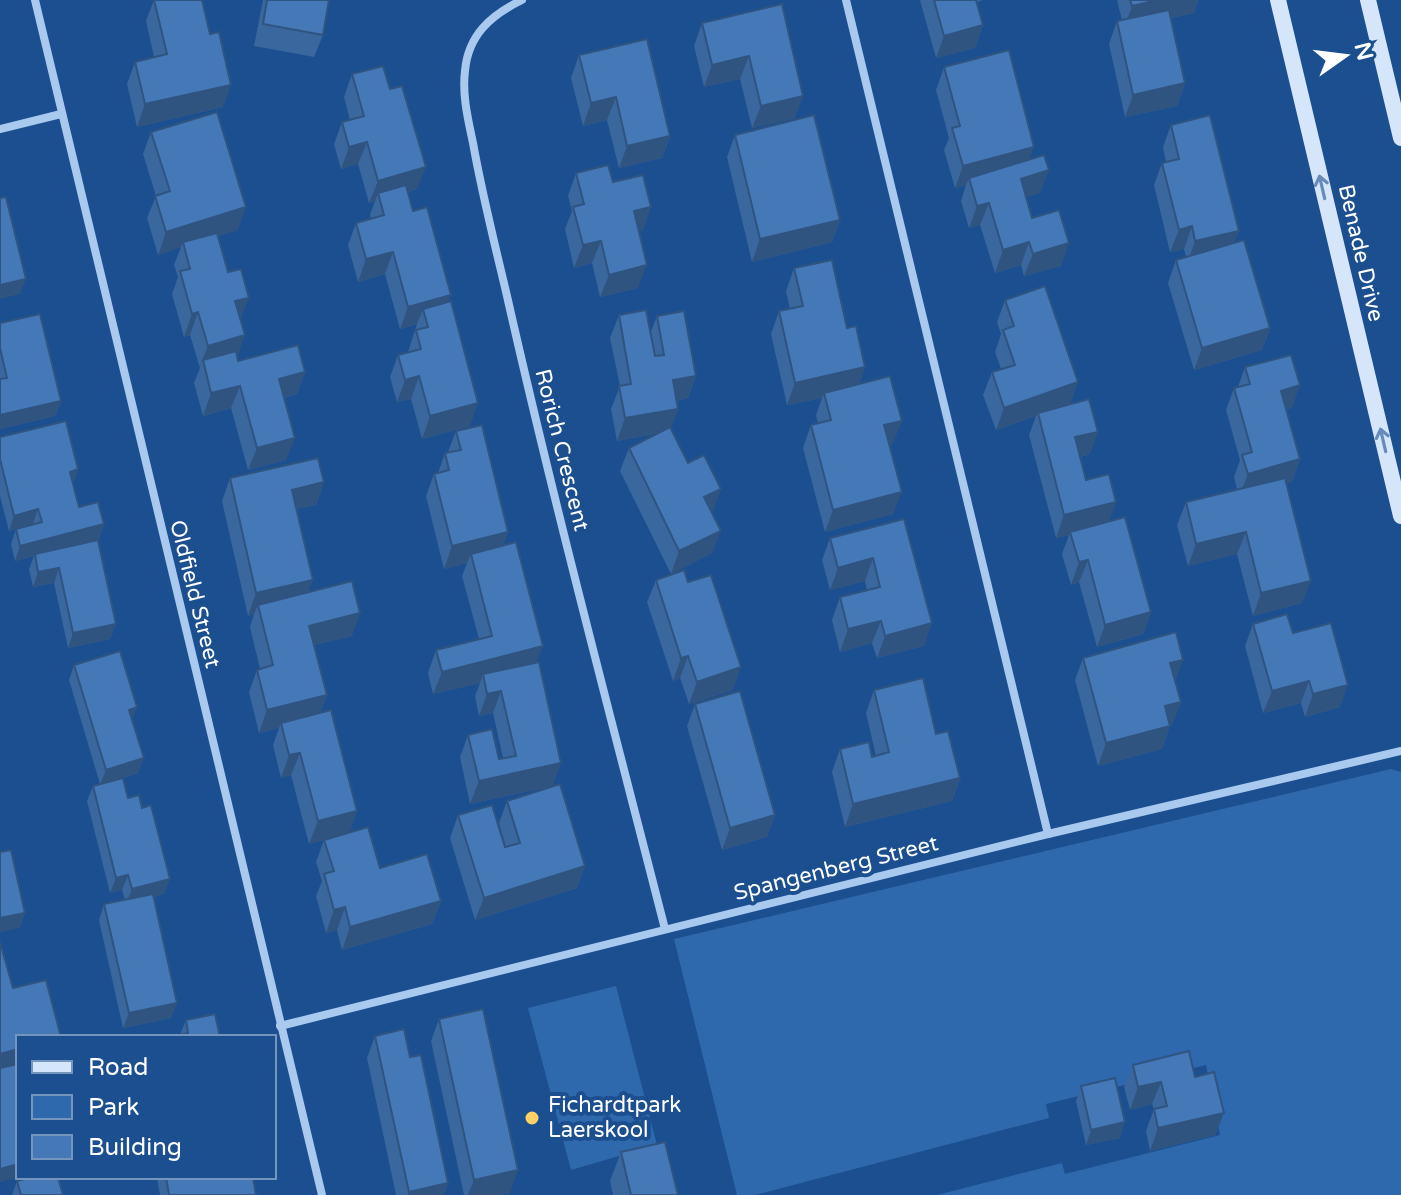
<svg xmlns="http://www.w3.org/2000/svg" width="1401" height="1195" viewBox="0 0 1401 1195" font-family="'Varela Round',sans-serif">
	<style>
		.green { fill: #2e69ad }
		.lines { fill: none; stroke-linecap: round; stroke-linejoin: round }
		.street { stroke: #a9c9ee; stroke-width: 8 }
		.secondary { stroke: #d6e6fa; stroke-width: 16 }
		.wall { fill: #3a679d }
		.shaded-wall { fill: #305480 }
		.building { fill: #4478b7; stroke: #305480; stroke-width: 2 }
		.oneway { stroke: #668bba }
		.poi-dot { fill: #ffd166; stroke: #1b4f8f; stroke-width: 3 }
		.labels { text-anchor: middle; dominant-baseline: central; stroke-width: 8; stroke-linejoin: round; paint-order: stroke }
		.street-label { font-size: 22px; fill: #fff; stroke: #1b4f8f }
		.poi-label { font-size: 22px; fill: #fff; stroke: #1b4f8f; text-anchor: start }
	</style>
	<rect width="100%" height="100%" fill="#1b4f8f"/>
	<g class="green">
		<path d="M1391,769L1401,772V1195H937L1062,1163L1065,1174L1220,1135L1206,1065L1046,1104L1049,1118L755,1195H737L674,939Z"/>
		<path d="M616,986L657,1145L571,1170L528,1008Z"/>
	</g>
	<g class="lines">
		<g class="street">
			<path d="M35,0L322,1195"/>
			<path d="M522,0C491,15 468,35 465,71C462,95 468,119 473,143C482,194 495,245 507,296C555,508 611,718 665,929"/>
			<path d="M846,0L1048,834"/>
			<path d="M0,129L61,114"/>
			<path d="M280,1026L1048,834L1401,751"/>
		</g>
		<g class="secondary">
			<path d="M1278,0L1401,516"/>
			<path d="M1368,0L1401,138"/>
		</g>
	</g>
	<g class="wall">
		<path d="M154,0H202L210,34L223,107L137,127L127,84L135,62L154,57L146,21Z"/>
		<path d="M263,0H329L323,35L314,57L254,46Z"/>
		<path d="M920,0H983L977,2L983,25L975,48L936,58Z"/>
		<path d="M1117,0H1198L1194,13L1171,18L1185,83L1177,106L1125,117L1109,44L1117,21L1122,20Z"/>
		<path d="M782,4L795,118L752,128L740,79L704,87L694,46L702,23Z"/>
		<path d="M579,55L670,136L662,158L619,168L607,120L583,126L571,78Z"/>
		<path d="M944,67L1030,159L1040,193L1026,197L1032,218L1061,266L1024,276L1021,265L995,273L980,225L969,228L961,201L966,185L955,188L944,150L949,138L936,90Z"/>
		<path d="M352,74L417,189L408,192L413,211L448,302L470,426L422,439L411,399L397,402L390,377L398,355L408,352L417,324L400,329L385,274L358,282L348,245L356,223L371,219L370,215L375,201L369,203L358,164L341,169L334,144L342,122L350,120L344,97Z"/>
		<path d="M1171,125L1234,243L1270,328L1262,350L1194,370L1168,283L1176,260L1186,257L1184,249L1170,252L1154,185L1162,163L1166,162L1163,147Z"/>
		<path d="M151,132L238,230L218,236L241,320L237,357L238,361L305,372L297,394L284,398L286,460L248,470L231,408L203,416L194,383L200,368L190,335L184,337L172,294L178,277L174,265L181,247L158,255L147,218L156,196L143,154Z"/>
		<path d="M735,135L840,220L832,242L752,262L727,157Z"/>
		<path d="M576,173L613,182L643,230L638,231V288L600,297L592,263L574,268L565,229L572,211L568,196Z"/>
		<path d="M794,268L847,328L865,367L859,384L893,443L889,444L893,514L825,532L803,448L811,425L818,423L816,415L822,398L787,405L771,334L779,311L790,309L786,291Z"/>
		<path d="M1005,300L1070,404L1090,454L1080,457L1086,480L1109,521L1151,612L1143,634L1097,647L1079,582L1071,585L1062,554L1069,535L1056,538L1029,435L1036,416L996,430L983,395L992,372L1001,369L995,352L1001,334L997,322Z"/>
		<path d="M619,315L650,334L657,316L696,376L688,398L676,401L671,428L713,511L711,512L712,553L671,574L620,471L629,448L659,433L617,441L611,409L620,386L610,338Z"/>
		<path d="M0,323L61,401L55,416L0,429Z"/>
		<path d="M1245,367L1292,408L1287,409L1300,459L1292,482L1287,483L1302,603L1253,616L1237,554L1188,566L1177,525L1186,502L1237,489L1234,477L1240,460L1226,410L1234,388L1238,387Z"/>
		<path d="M456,431L508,532L503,545L537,662L553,786L470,804L460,757L468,735L499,759L503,758L493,713L479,716L475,696L480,683L433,694L428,673L436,650L479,639L462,576L467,563L444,569L426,496L434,474L438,473L445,453L448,452Z"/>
		<path d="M0,437L78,469L73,484L79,507L104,524L99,539L74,546L116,624L110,639L68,648L54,583L33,587L29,569L34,556L15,561L11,544L16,529L9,531L0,496Z"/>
		<path d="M230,478L324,482L316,505L296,509L308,592L352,636L314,645L327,695L320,713L357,811L349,832L380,868L441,901L432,924L342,950L337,930L326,933L316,896L322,881L316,862L324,840L309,844L291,775L281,778L273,745L279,728L259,733L249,692L257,670L260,669L250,627L254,614L248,616L222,501Z"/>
		<path d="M904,519L924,646L877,658L872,643L840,652L832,620L840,597L867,590L865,581L830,590L822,560L830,538Z"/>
		<path d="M656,580L688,582L733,690L689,704L680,678L673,681L647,602Z"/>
		<path d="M1253,624L1293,633L1340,707L1305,717L1301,703L1263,713L1245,646Z"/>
		<path d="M1083,658L1175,682L1181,702L1172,724L1170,725L1162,749L1098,766L1075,680Z"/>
		<path d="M74,665L132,719L138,773L117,780L128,798L164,894L154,897L171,1018L123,1028L99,920L104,904L125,900L122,890L110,893L87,801L93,786L100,784L69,680Z"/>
		<path d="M874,690L936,734L960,778L952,801L845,827L832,772L840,749L872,757L876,756L866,713Z"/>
		<path d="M695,704L775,815L767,837L722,850L687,726Z"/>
		<path d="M507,801L585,866L577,888L475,920L450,838L458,815L506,847L499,823Z"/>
		<path d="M439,1019L510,1193L500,1195H464L431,1041Z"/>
		<path d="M186,1020L220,1037H176L180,1035Z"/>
		<path d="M375,1036L448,1183L444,1195H396L367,1058Z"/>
		<path d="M1133,1065L1195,1077L1224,1113L1215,1135L1150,1151L1146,1131L1154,1109L1152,1104L1130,1110L1124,1087Z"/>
		<path d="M1081,1086L1120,1138L1086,1145L1076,1101Z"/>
		<path d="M621,1152L678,1195H613L610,1181Z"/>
		<path d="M157,1177H206L207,1178L256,1195H160Z"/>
		<path d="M17,1181L63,1195H12Z"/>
	</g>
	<g class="shaded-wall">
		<path d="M1158,0H1198L1194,13L1124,28L1132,6Z"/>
		<path d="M983,25L975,48L936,58L944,36Z"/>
		<path d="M749,56L740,79L704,87L712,65Z"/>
		<path d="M1185,83L1177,106L1125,117L1133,95Z"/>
		<path d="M231,85L223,107L137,127L145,104Z"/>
		<path d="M803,96L795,118L752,128L761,106Z"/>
		<path d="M616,97L607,120L583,126L591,103Z"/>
		<path d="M670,136L662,158L619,168L627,146Z"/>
		<path d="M367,142L358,164L341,169L349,147Z"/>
		<path d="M1034,147L1026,169L969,178L966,185L955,188L963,166Z"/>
		<path d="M426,167L417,189L380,200L378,193L375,201L369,203L378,181Z"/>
		<path d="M1049,170L1040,193L1013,201L1021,179Z"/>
		<path d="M989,203L980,225L969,228L977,206Z"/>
		<path d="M246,207L238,230L184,246L183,242L181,247L158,255L166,232Z"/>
		<path d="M651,207L643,230L626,234L634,211Z"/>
		<path d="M840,220L832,242L752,262L760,239Z"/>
		<path d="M1192,226L1184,249L1170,252L1179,230Z"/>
		<path d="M1239,231L1230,253L1187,264L1195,241Z"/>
		<path d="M601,241L592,263L574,268L583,245Z"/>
		<path d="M1029,242L1021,265L995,273L1003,250Z"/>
		<path d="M1069,243L1061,266L1024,276L1033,254Z"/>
		<path d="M393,252L385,274L358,282L366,259Z"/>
		<path d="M647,265L638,288L600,297L609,275Z"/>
		<path d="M26,279L20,294L0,299V285Z"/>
		<path d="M451,295L443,317L423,309L417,324L400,329L408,307Z"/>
		<path d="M249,298L240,320L235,301Z"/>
		<path d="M198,312L190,335L184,337L192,314Z"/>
		<path d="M1270,328L1262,350L1194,370L1202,348Z"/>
		<path d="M245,335L237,358L203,360L199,368L208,346Z"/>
		<path d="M865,367L857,390L824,393L822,398L787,405L795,383Z"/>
		<path d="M305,372L297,394L271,401L279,379Z"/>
		<path d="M419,376L411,399L397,402L405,380Z"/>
		<path d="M696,376L688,398L665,403L673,380Z"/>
		<path d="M1078,382L1070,405L1038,413L1036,416L996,430L1004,408Z"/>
		<path d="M1300,385L1292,408L1273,413L1281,391Z"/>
		<path d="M240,386L231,408L203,416L211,393Z"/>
		<path d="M61,401L55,416L0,429V415Z"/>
		<path d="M478,403L470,426L422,439L430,416Z"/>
		<path d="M678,409L670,431L617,441L625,418Z"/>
		<path d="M902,421L893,443L876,447L884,425Z"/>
		<path d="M1098,432L1090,454L1067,460L1075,437Z"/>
		<path d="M295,438L286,460L248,470L257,448Z"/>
		<path d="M1300,459L1292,482L1239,497L1248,474Z"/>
		<path d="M78,469L73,485L70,472Z"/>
		<path d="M324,482L316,505L283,512L292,490Z"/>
		<path d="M721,489L713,511L696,520L704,497Z"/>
		<path d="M902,492L893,514L825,532L833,510Z"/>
		<path d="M1116,502L1108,525L1070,532L1069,535L1056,538L1064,515Z"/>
		<path d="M38,509L33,524L9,531L14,516Z"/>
		<path d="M104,524L99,539L15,561L20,546Z"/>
		<path d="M721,531L712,553L671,574L679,551Z"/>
		<path d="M508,532L500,555L471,554L467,563L444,569L452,546Z"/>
		<path d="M1246,532L1237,554L1188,566L1196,544Z"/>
		<path d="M873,558L865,581L830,590L838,568Z"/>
		<path d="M1088,560L1079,582L1071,585L1079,562Z"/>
		<path d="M59,568L54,583L33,587L38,572Z"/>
		<path d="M313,580L305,602L258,605L254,614L248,616L256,593Z"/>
		<path d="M1311,581L1302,603L1253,616L1261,593Z"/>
		<path d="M1151,612L1143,634L1097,647L1105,625Z"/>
		<path d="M360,613L352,636L301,648L309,626Z"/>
		<path d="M881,621L872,643L840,652L848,629Z"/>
		<path d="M932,623L924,646L877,658L885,636Z"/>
		<path d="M116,624L110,639L68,648L73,633Z"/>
		<path d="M543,646L534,669L483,674L480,683L433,694L442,672Z"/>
		<path d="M688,656L680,678L673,681L681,658Z"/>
		<path d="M1183,660L1175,682L1170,663Z"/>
		<path d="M741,667L733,690L689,704L697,682Z"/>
		<path d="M1309,681L1301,703L1263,713L1272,691Z"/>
		<path d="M1348,685L1340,707L1305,717L1313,694Z"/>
		<path d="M501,691L493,713L479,716L487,694Z"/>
		<path d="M327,695L318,718L281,723L279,728L259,733L267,710Z"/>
		<path d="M1181,702L1172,724L1157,729L1165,706Z"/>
		<path d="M137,707L131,723L129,710Z"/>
		<path d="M1170,726L1162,749L1098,766L1106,743Z"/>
		<path d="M300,753L291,775L281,778L289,755Z"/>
		<path d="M144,758L138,773L100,785L106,770Z"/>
		<path d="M561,763L553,786L470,804L479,781Z"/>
		<path d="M960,778L952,801L845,827L853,804Z"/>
		<path d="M357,811L349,834L309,844L318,821Z"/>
		<path d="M775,815L767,837L722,850L730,828Z"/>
		<path d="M585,866L577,888L475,920L484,898Z"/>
		<path d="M128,875L122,890L110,893L116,878Z"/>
		<path d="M170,879L164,894L126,904L132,889Z"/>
		<path d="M441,901L432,924L342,950L350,927Z"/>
		<path d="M345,907L337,930L326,933L334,910Z"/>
		<path d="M25,913L20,928L0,932V918Z"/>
		<path d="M177,1003L171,1018L123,1028L129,1013Z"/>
		<path d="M18,1049V1063L0,1068V1054Z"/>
		<path d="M1161,1082L1152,1104L1130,1110L1138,1087Z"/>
		<path d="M1224,1113L1215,1135L1150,1151L1158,1128Z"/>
		<path d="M1125,1122L1120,1138L1086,1145L1091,1130Z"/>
		<path d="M18,1164V1177H23L0,1182V1169Z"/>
		<path d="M518,1170L510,1193L500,1195H468L474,1180Z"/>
		<path d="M448,1183L444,1195H408L409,1192Z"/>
	</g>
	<g class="building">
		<path d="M154,0H202L210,34L219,32L231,85L145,104L135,62L167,54Z"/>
		<path d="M267,0H329L323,35L263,24Z"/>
		<path d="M934,0H976L983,25L944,36Z"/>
		<path d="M1130,0H1158L1132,6Z"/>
		<path d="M782,4L803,96L761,106L749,56L712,65L702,23Z"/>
		<path d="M1169,10L1185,83L1133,95L1117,21Z"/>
		<path d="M647,39L670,136L627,146L616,97L591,103L579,55Z"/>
		<path d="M1009,50L1034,147L963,166L952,128L960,126L944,67Z"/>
		<path d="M383,66L390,89L402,86L426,167L378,181L367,142L349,147L342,122L364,116L352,74Z"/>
		<path d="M217,112L246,207L166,232L155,196L170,191L151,132Z"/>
		<path d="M814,115L840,220L760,239L735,135Z"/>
		<path d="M1210,115L1239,231L1195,241L1192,226L1179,230L1162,163L1179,159L1171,125Z"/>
		<path d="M1044,155L1049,170L1021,179L1032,218L1059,210L1069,243L1033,254L1029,242L1003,250L989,203L977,206L969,178Z"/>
		<path d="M608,165L613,182L643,175L651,207L634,211L647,265L609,275L601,241L583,245L573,207L584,204L576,173Z"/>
		<path d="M406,185L413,211L427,207L451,295L408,307L393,252L366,259L356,223L384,215L378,193Z"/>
		<path d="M6,197L26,279L0,285V198Z"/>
		<path d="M217,233L228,272L241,269L249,298L235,301L245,335L208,346L198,312L192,314L180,271L190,269L183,242Z"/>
		<path d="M1244,240L1270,328L1202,348L1176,260Z"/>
		<path d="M832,260L847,328L856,326L865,367L795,383L779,311L803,306L794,268Z"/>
		<path d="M1045,286L1078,382L1004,408L992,372L1015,365L1003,330L1014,326L1005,300Z"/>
		<path d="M451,301L478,403L430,416L419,376L405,380L398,355L421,349L416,330L428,327L423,309Z"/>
		<path d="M646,310L655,356L664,355L657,316L684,311L696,376L673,380L678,409L625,418L619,386L631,384L619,315Z"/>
		<path d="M40,314L61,401L0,415V379L7,378L0,348V323Z"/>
		<path d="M298,345L305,372L279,379L295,438L257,448L240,386L211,393L203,360L236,351L238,361Z"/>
		<path d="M1291,355L1300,385L1281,391L1300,459L1248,474L1242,455L1252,452L1234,388L1250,384L1245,367Z"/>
		<path d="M890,376L902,421L884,425L902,492L833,510L811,425L831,420L824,393Z"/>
		<path d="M1089,399L1098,432L1075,437L1086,480L1109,474L1116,502L1064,515L1038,413Z"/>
		<path d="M66,421L78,469L70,472L79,507L98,502L104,524L20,546L16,529L42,522L38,509L14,516L0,459V437Z"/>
		<path d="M482,425L508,532L452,546L434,474L449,470L445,453L461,450L456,431Z"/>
		<path d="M670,427L688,463L704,455L721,489L704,497L721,531L679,551L629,448Z"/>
		<path d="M318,458L324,482L292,490L313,580L256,593L230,478Z"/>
		<path d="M1285,478L1311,581L1261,593L1246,532L1196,544L1186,502Z"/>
		<path d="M1125,517L1151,612L1105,625L1088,560L1079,562L1070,532Z"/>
		<path d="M904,519L932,623L885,636L881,621L848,629L840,597L880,587L873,558L838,568L830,538Z"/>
		<path d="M98,540L116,624L73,633L59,568L38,572L35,554Z"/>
		<path d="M516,542L543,646L442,672L436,650L492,636L471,554Z"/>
		<path d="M684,570L688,582L711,575L741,667L697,682L688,656L681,658L656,580Z"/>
		<path d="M352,581L360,613L309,626L327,695L267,710L257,670L273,665L258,605Z"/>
		<path d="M1287,614L1293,633L1331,623L1348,685L1313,694L1309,681L1272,691L1253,624Z"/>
		<path d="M1176,632L1183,660L1170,663L1181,702L1165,706L1170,726L1106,743L1083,658Z"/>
		<path d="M120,651L137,707L129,710L144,758L106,770L74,665Z"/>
		<path d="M539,662L561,763L479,781L468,735L492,729L499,759L516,756L501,691L487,694L483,674Z"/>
		<path d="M923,678L936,734L948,731L960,778L853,804L840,749L869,742L872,757L889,752L874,690Z"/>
		<path d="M740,691L775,815L730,828L695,704Z"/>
		<path d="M331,710L357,811L318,821L300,753L289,755L281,723Z"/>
		<path d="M123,778L128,798L139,795L142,808L151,805L170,879L132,889L128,875L116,878L93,786Z"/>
		<path d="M560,784L585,866L484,898L458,815L492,805L505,847L520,843L507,801Z"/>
		<path d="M368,827L380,868L427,854L441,901L350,927L345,907L334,910L324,874L334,871L324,840Z"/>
		<path d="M11,850L25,913L0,918V852Z"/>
		<path d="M153,894L177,1003L129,1013L104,904Z"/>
		<path d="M0,942L13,988L46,980L61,1037H18V1049L0,1054Z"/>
		<path d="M483,1009L518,1170L474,1180L439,1019Z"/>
		<path d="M215,1014L220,1037H176V1036L188,1033L186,1020Z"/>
		<path d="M404,1029L410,1057L421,1055L448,1183L409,1192L375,1036Z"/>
		<path d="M1189,1051L1195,1077L1214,1072L1224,1113L1158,1128L1154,1109L1167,1106L1161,1082L1138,1087L1133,1065Z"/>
		<path d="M18,1064V1164L0,1169V1068Z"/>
		<path d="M1115,1078L1125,1122L1091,1130L1081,1086Z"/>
		<path d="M665,1142L678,1195H631L621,1152Z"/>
		<path d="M31,1177H58L63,1195H21L17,1181Z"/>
		<path d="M166,1177H206L207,1178L213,1177H253L256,1195H169Z"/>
	</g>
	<defs><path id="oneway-shaft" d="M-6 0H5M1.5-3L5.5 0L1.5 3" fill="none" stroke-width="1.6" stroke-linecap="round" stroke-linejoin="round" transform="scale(2)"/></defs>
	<g class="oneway">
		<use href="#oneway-shaft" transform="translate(1322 187) rotate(-103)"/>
		<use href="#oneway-shaft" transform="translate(1383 440) rotate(-103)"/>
	</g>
	<circle class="poi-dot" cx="532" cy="1118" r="8"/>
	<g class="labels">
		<g class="street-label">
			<text transform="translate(1361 253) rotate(77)">Benade Drive</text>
			<text transform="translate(562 450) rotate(76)">Rorich Crescent</text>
			<text transform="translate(195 594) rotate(76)">Oldfield Street</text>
			<text transform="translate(836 868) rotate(-14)">Spangenberg Street</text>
		</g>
		<g class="poi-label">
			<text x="548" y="1105">Fichardtpark<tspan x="548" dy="25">Laerskool</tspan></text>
		</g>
	</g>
	<rect x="16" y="1035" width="260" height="144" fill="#1b4f8f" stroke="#7695bc" stroke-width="2"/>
	<rect x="32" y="1061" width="40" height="12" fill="#d6e6fa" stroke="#7695bc" stroke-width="2"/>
	<text x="88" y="1075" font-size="24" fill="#ffffff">Road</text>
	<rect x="32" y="1095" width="40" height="24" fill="#2e69ad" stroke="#7695bc" stroke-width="2"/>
	<text x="88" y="1115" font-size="24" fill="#ffffff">Park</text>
	<rect x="32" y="1135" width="40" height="24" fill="#4478b7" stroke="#7695bc" stroke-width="2"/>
	<text x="88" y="1155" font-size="24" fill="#ffffff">Building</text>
	<g transform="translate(1345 56) rotate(76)" stroke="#1b4f8f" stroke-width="6" paint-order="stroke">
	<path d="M0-6L14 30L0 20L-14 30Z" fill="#ffffff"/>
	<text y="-12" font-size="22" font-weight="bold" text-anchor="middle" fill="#ffffff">N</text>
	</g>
</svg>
